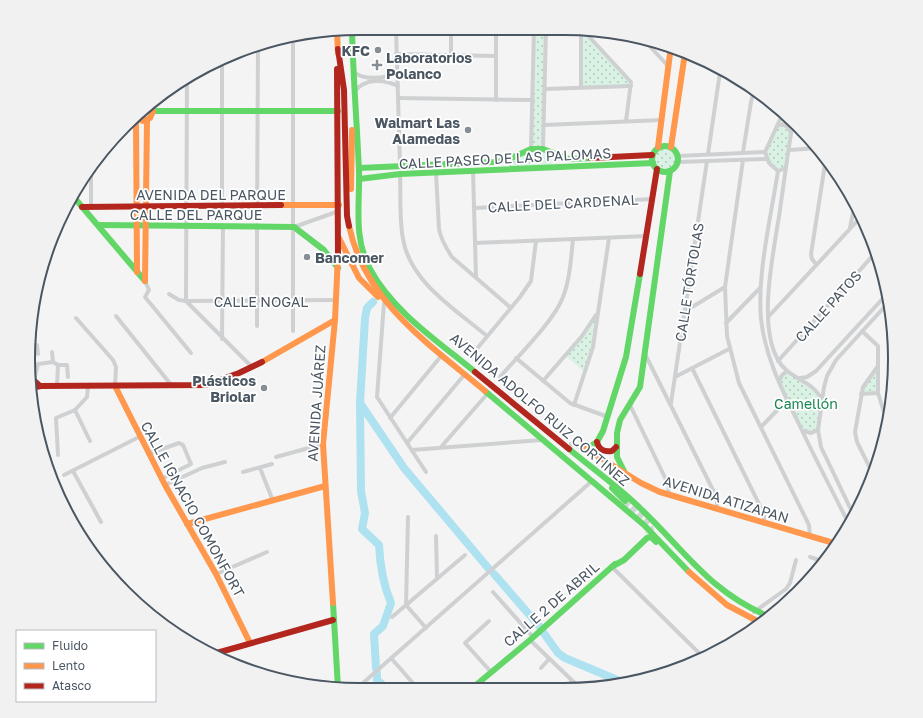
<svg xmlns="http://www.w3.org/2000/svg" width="923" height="718" viewBox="0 0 923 718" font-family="'Golos Text',sans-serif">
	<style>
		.green { fill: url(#green-dots) }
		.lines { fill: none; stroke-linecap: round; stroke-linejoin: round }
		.river { stroke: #aee2f0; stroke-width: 8 }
		.secondary-tunnel { stroke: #d2d4d7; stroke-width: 6; stroke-dasharray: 6 3; stroke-linecap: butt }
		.street { stroke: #ced0d2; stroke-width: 4 }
		.fast { stroke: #63d668; stroke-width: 6 }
		.slow { stroke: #ff974d; stroke-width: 6 }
		.jam { stroke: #b3261e; stroke-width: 6 }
		.poi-dot { fill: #868d94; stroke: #fff; stroke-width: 1.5 }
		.labels { text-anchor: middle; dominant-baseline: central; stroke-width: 3.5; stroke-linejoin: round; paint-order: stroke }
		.poi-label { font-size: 14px; font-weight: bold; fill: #4a5661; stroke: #fff; text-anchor: end }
		.street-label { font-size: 14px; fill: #4a5661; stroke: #fff }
		.park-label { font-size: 14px; fill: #17864f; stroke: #fff }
		.rim { fill: none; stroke: #4a5661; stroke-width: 2 }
	</style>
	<defs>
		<pattern id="green-dots" width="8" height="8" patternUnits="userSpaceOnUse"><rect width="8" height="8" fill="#d9f2e3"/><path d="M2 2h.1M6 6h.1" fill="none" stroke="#b2c7bb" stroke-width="1.8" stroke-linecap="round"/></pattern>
	</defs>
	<rect width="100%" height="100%" fill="#f4f4f4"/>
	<g class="green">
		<path d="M534,29H545L543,149L552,156L553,160L551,167L510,168L509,159L531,149Z"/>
		<path d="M581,29L631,82V86L581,87Z"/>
		<path d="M782,124L791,133L786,168L778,171L767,159C767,146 769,130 782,124Z"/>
		<circle cx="665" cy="159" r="13"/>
		<path d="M598,313L595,336L585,372L565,356Z"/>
		<path d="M878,366V393L861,394Z"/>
		<path d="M787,371L800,378L822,400L818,430L815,432L802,431L779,381Z"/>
	</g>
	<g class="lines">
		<g class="river">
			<path d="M373,302L367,308L365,318L360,403L404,468L489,569"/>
			<path d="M360,404L361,491L365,513L362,529L379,545C380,566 383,584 391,603L383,626L374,634L376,668"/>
			<path d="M494,574L540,627"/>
			<path d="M543,632L558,653L565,658L622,682"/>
			<path d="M377,673V680L389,690"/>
		</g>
		<path class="secondary-tunnel" d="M625,501L650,525L651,530L647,534"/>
		<g class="street">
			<path d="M396,28L400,166"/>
			<path d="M582,29L631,82L626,121"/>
			<path d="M325,32L330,35H337"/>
			<path d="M293,37V331"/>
			<path d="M644,40L668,66"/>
			<path d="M396,54L496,56"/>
			<path d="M451,55V28"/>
			<path d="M222,61V206"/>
			<path d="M354,72C364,81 386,78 397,73"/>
			<path d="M187,77L186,301L336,300"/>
			<path d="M581,87V29"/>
			<path d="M545,89L631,86"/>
			<path d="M355,91C365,78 384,79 398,86"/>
			<path d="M398,98L533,100"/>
			<path d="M496,100V28"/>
			<path d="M793,122C788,151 784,181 780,210C774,251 757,323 778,360C788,379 812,379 822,400"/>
			<path d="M544,125L662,120"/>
			<path d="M777,126L782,124L788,127L791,133"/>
			<path d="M531,149L534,29"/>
			<path d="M543,149L546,29"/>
			<path d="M789,150L818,148"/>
			<path d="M743,152L751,102L754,90"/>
			<path d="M765,152L783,113"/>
			<path d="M765,152L769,163L778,171L786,168"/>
			<path d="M708,154L720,72"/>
			<path d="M678,156L765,152"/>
			<path d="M743,160L725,287L727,336L739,383L809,525L810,536"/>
			<path d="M678,162L767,159"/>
			<path d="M473,171L476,277"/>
			<path d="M778,171C771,216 757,274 761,319C765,355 780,386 796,418C813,454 831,489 849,524"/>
			<path d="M436,173L439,229C441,240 446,248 452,257L511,308"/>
			<path d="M400,174C401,195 399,218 403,239C410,282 456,310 487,336"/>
			<path d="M91,206V169"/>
			<path d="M474,208L653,199"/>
			<path d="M257,219L258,46"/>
			<path d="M257,225V326"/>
			<path d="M294,227L339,211"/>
			<path d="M850,228L855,203"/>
			<path d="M475,243L647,236"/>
			<path d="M816,264L812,259L811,254L826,158"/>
			<path d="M145,281L149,290L145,297L191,353"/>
			<path d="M169,294L179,300L186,301L251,366"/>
			<path d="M384,303L377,397L426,472"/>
			<path d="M684,312L725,287"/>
			<path d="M116,316L172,386"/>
			<path d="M769,316L861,217"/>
			<path d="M76,318L113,360L116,367L115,386"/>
			<path d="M726,323L760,288"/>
			<path d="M862,331L878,346V393L887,422"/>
			<path d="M222,339L223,225"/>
			<path d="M30,345H37L38,354"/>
			<path d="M52,352L53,362"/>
			<path d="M645,354L717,498V510"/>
			<path d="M470,357L520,297L531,281L536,241"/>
			<path d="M516,358L570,403L608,417"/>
			<path d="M778,361L877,251"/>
			<path d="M58,365H67L68,377"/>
			<path d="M692,368L764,514V524"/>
			<path d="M500,377C518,356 554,321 563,297C570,279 571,258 573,239"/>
			<path d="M675,377L729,349"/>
			<path d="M800,378L807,377L816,371L887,294"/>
			<path d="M34,380L38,364L53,362L58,365L57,386"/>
			<path d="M543,381L582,336L596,315"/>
			<path d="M779,381L782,375L787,371"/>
			<path d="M88,386L87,397L75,410L90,441"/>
			<path d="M861,394L878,393"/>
			<path d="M671,403L707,161"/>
			<path d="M574,405L593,347L609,238"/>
			<path d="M630,405L669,486L668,495"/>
			<path d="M390,418L442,355"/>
			<path d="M761,427L787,400"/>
			<path d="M803,431L811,433L818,430"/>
			<path d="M407,443L465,374"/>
			<path d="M571,444L586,449"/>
			<path d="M441,447L488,393"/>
			<path d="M412,450L542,440"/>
			<path d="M148,454L179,443L183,445L191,464L161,479"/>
			<path d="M58,455L56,418L75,410"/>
			<path d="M276,457L323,444"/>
			<path d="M260,468L273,501"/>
			<path d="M73,471L101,522"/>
			<path d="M243,472L272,464"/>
			<path d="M873,474L857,442L855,432L863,387L878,366"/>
			<path d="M64,475L139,437"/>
			<path d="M165,485L202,468L225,462"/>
			<path d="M854,516L821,447L818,430L824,387L827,376L836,360L889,302"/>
			<path d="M436,536L437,578"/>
			<path d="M810,557L825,562"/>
			<path d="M612,567L699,653"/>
			<path d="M216,574L267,552"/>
			<path d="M493,592L533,637"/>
			<path d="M406,605L408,517"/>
			<path d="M406,605L426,628"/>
			<path d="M754,612L786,589L790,583L796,560"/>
			<path d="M392,617L465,555"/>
			<path d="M489,621L465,643L491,672"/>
			<path d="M530,640L581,689"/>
			<path d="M391,658L419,690"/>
			<path d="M541,668L549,659"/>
			<path d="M565,689L572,681"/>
			<path d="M355,690L592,481"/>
		</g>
		<g class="fast">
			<path d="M352,29C353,76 357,124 359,171C360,205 353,237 370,269C393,312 439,342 475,372"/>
			<path d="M153,111H338"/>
			<circle cx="665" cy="159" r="13"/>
			<path d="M359,168L494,162L509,159L531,149H543L569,159L591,158"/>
			<path d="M359,179L400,174L653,163"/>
			<path d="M72,195L145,281"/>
			<path d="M99,225L294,227L324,250L338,268"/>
			<path d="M485,391L644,525L689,572"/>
			<path d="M569,449C593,469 620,488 642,510C687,553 710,592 770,617"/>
			<path d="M586,449L597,442L603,431L626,357L640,274"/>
			<path d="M624,471L617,457V433L620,420L640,387L670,171"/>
			<path d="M612,488L625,501"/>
			<path d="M613,566L624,560L647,538L651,537L656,542"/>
			<path d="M333,603L338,688"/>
			<path d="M470,690L530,640L615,564"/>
		</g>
		<g class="slow">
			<path d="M337,31L338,53"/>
			<path d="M134,118L143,121L150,118L153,111L151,105"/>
			<path d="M136,119L137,272"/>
			<path d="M658,147L671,46"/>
			<path d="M671,147L685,53"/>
			<path d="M351,189L352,130"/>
			<path d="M281,205H339"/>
			<path d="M349,226C365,302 429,344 485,391"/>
			<path d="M339,238L359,278L378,297"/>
			<path d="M145,281L147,120"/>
			<path d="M262,362L335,320"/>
			<path d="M115,386L165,485L216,574L250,643"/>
			<path d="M586,449L641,483L660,492L837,544"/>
			<path d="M187,524L325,486"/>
			<path d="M689,572L727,605L761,623"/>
			<path d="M333,603L323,444L335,320L338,255"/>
		</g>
		<g class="jam">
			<path d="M338,49L344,90L347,216L349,226"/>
			<path d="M337,69L338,255"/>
			<path d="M591,158L652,155"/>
			<path d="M82,207L281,205"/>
			<path d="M640,274L657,169"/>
			<path d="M475,372L569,449"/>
			<path d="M30,377L40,386"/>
			<path d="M32,388L40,386L206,385L239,373L262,362"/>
			<path d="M597,442C599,450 604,452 612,451L616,447"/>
			<path d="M213,654L333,620"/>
		</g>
	</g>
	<g class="poi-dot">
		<circle cx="378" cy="50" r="4"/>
		<path d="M375 59h4v4h4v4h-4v4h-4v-4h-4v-4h4z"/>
		<circle cx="468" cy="130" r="4"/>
		<circle cx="307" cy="257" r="4"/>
		<circle cx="264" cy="388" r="4"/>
	</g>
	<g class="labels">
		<g class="poi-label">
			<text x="370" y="50">KFC</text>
			<text x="386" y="57" text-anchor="start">Laboratorios<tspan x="386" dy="16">Polanco</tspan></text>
			<text x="460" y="122">Walmart Las<tspan x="460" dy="16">Alamedas</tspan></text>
			<text x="315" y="257" text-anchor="start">Bancomer</text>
			<text x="256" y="380">Plásticos<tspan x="256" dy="16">Briolar</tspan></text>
		</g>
		<g class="street-label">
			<text transform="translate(505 158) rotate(-3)">CALLE PASEO DE LAS PALOMAS</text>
			<text x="211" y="194">AVENIDA DEL PARQUE</text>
			<text transform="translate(563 203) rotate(-3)">CALLE DEL CARDENAL</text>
			<text x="196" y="214">CALLE DEL PARQUE</text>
			<text transform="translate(689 282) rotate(-81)">CALLE TÓRTOLAS</text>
			<text x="261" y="301">CALLE NOGAL</text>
			<text transform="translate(828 306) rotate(-48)">CALLE PATOS</text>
			<text transform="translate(316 403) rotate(-86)">AVENIDA JUÁREZ</text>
			<text transform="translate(540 409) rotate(40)">AVENIDA ADOLFO RUIZ CORTINEZ</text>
			<text transform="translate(726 499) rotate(17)">AVENIDA ATIZAPAN</text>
			<text transform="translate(193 509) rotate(61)">CALLE IGNACIO COMONFORT</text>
			<text transform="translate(551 604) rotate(-41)">CALLE 2 DE ABRIL</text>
		</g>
		<g class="park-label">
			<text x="806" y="403">Camellón</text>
		</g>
	</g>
	<path d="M0 0H923V718H0ZM359 35H564A324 324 0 0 1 888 359V359A324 324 0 0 1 564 683H359A324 324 0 0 1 35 359V359A324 324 0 0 1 359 35Z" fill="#f1f1f2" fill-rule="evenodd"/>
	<path class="rim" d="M359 35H564A324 324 0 0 1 888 359V359A324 324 0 0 1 564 683H359A324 324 0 0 1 35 359V359A324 324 0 0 1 359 35Z"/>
	<rect x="16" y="630" width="140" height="72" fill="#ffffff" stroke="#b7bbc0"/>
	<rect x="24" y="643" width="20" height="6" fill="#63d668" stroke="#b7bbc0"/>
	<text x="52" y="650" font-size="12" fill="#4a5661">Fluido</text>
	<rect x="24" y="663" width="20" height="6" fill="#ff974d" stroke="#b7bbc0"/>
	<text x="52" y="670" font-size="12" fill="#4a5661">Lento</text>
	<rect x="24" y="683" width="20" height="6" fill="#b3261e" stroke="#b7bbc0"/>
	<text x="52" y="690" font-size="12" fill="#4a5661">Atasco</text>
</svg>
